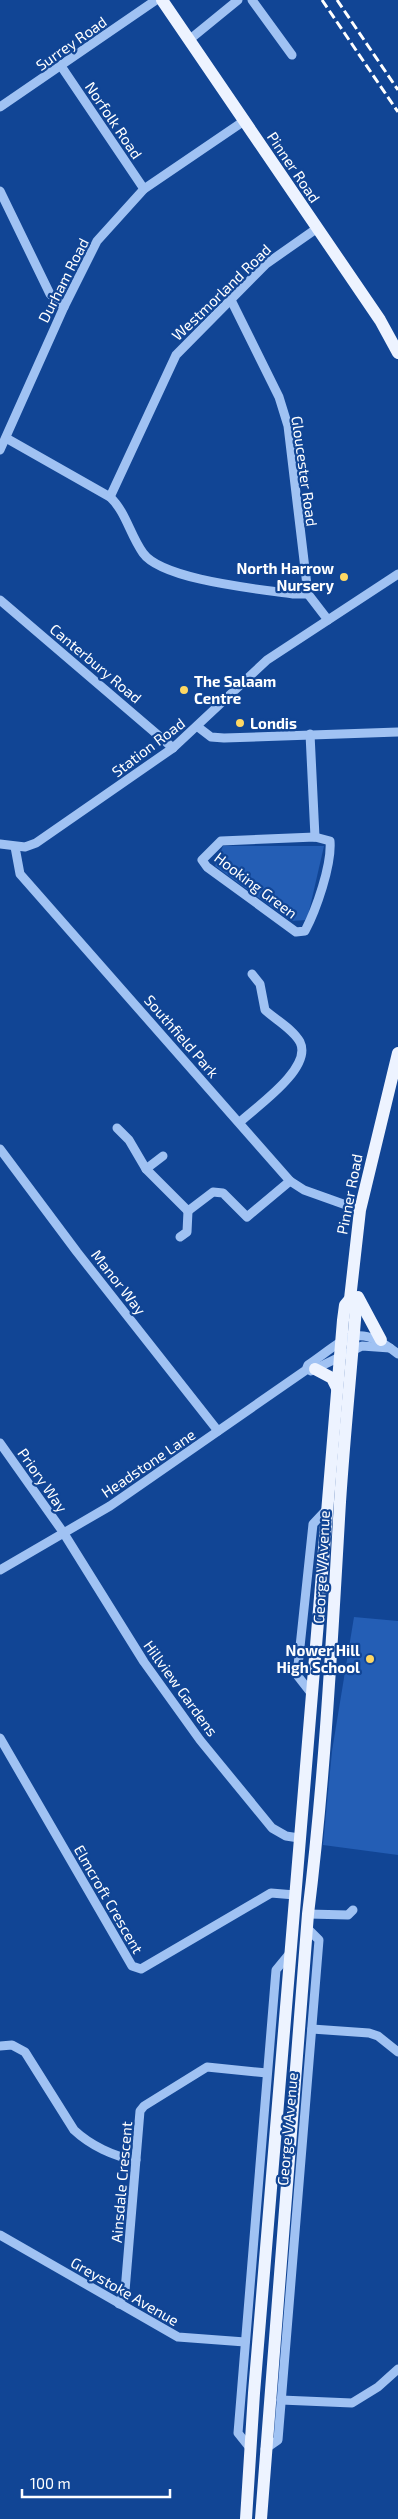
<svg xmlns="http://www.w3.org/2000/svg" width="398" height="2519" viewBox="0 0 398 2519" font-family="'Exo 2',sans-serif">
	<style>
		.green { fill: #245eb5 }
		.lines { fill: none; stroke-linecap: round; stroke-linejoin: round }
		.minor { stroke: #a0c2f3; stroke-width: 9 }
		.major { stroke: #edf3ff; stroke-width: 12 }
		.rail { stroke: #fff; stroke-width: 3; stroke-dasharray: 9 4; stroke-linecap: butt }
		.poi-dot { fill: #ffd863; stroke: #114595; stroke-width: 2 }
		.labels { text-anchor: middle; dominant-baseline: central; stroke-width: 4.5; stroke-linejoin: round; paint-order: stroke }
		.street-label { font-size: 15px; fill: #fff; stroke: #114595 }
		.poi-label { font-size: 15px; font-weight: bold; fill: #fff; stroke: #114595; text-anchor: end }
	</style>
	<rect width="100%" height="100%" fill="#114595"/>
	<g class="green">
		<path d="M223,846H324L307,920L291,921L215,866Z"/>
		<path d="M354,1617L398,1621V1855L323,1845L332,1751Z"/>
	</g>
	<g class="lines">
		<g class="minor">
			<path d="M252,0L292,55"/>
			<path d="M189,40L238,0"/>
			<path d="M61,66L144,189"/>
			<path d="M0,107L156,0"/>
			<path d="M0,191L50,294L64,307"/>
			<path d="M231,300L279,397L288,426L308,594L328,620"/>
			<path d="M6,438L110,497C126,512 130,535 143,553C162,580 259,589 293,594H308"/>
			<path d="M0,450L64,307L97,241L144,189L244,121"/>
			<path d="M110,497L176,355L266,264L316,229"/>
			<path d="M0,600L173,748"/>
			<path d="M198,727L211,737L224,738L398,732"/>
			<path d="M310,734L315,837"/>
			<path d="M315,837L330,841C332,865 316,910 305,931L296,932L207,867L202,860L221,841Z"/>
			<path d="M0,844L25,847L36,843L173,748L267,660L398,574"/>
			<path d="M15,847L20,874L290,1181L304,1190L360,1210"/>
			<path d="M240,1122C256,1107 313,1068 300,1042C293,1029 276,1020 265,1010L260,984L252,974"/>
			<path d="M117,1128L129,1140L146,1169L188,1211L213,1192L223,1193L247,1217L290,1181"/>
			<path d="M0,1149L77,1252L218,1431"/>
			<path d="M146,1169L163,1156"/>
			<path d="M180,1237L187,1232L188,1211"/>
			<path d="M311,1371L362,1346L390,1348"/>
			<path d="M0,1443L63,1532L144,1662L200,1740L272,1828L286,1836L299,1838"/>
			<path d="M0,1570L110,1506L306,1370L308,1365C346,1339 356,1320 398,1354"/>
			<path d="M311,1693L297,1675L313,1524L328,1508"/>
			<path d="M0,1738L132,1966L141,1969L271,1893L295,1895"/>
			<path d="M308,1914L348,1915L353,1910"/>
			<path d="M312,2029L369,2033L378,2036L398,2052"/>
			<path d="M0,2046L12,2045L25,2052L74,2130C90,2145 114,2157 136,2160"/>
			<path d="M0,2235L178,2337L245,2342"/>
			<path d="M119,2304L125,2291L140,2111L144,2106L207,2067L267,2073"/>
			<path d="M281,2400L352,2403L378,2387L398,2369"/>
			<path d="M250,2448L238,2433L276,1970L290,1953"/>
			<path d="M265,2449L278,2440L319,1940L307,1928"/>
		</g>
		<g class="major">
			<path d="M162,0L380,320L398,353"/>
			<path d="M358,1297L381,1340"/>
			<path d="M315,1369L332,1378L337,1388"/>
			<path d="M246,2519L254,2393L343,1320L345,1305L350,1299L360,1210L398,1053"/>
			<path d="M261,2519L308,1914C325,1777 332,1639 340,1502C344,1441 350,1381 355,1320L356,1306L350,1299"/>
		</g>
		<g class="rail">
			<path d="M322,0L398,112"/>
			<path d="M337,0L398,90"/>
		</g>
	</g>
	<g class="poi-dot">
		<circle cx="344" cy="577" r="5"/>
		<circle cx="184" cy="690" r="5"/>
		<circle cx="240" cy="723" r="5"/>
		<circle cx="370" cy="1659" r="5"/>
	</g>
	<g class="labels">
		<g class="street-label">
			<text transform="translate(71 43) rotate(-35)">Surrey Road</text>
			<text transform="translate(114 120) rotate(56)">Norfolk Road</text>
			<text transform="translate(294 167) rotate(56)">Pinner Road</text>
			<text transform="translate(63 280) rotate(-63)">Durham Road</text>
			<text transform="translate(221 292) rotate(-44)">Westmorland Road</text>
			<text transform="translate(305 471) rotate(82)">Gloucester Road</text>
			<text transform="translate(96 663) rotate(40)">Canterbury Road</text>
			<text transform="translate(148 747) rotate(-37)">Station Road</text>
			<text transform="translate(256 885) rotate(37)">Hooking Green</text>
			<text transform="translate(182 1036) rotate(49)">Southfield Park</text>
			<text transform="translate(349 1194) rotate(-79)">Pinner Road</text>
			<text transform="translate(119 1282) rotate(52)">Manor Way</text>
			<text transform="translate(148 1463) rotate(-34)">Headstone Lane</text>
			<text transform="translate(43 1480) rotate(55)">Priory Way</text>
			<text transform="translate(321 1567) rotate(-87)">George V Avenue</text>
			<text transform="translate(181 1688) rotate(54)">Hillview Gardens</text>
			<text transform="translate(109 1899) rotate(60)">Elmcroft Crescent</text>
			<text transform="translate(287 2129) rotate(-85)">George V Avenue</text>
			<text transform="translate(121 2182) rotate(-85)">Ainsdale Crescent</text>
			<text transform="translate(125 2291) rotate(30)">Greystoke Avenue</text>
		</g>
		<g class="poi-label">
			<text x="334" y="568">North Harrow<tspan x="334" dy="17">Nursery</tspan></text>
			<text x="194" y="681" text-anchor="start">The Salaam<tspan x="194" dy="17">Centre</tspan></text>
			<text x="250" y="723" text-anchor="start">Londis</text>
			<text x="360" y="1650">Nower Hill<tspan x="360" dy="17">High School</tspan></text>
		</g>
	</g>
	<path d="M22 2489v8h148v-8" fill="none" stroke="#ffffff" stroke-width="2.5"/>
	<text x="30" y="2489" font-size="15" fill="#ffffff" stroke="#114595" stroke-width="4" paint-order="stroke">100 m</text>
</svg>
